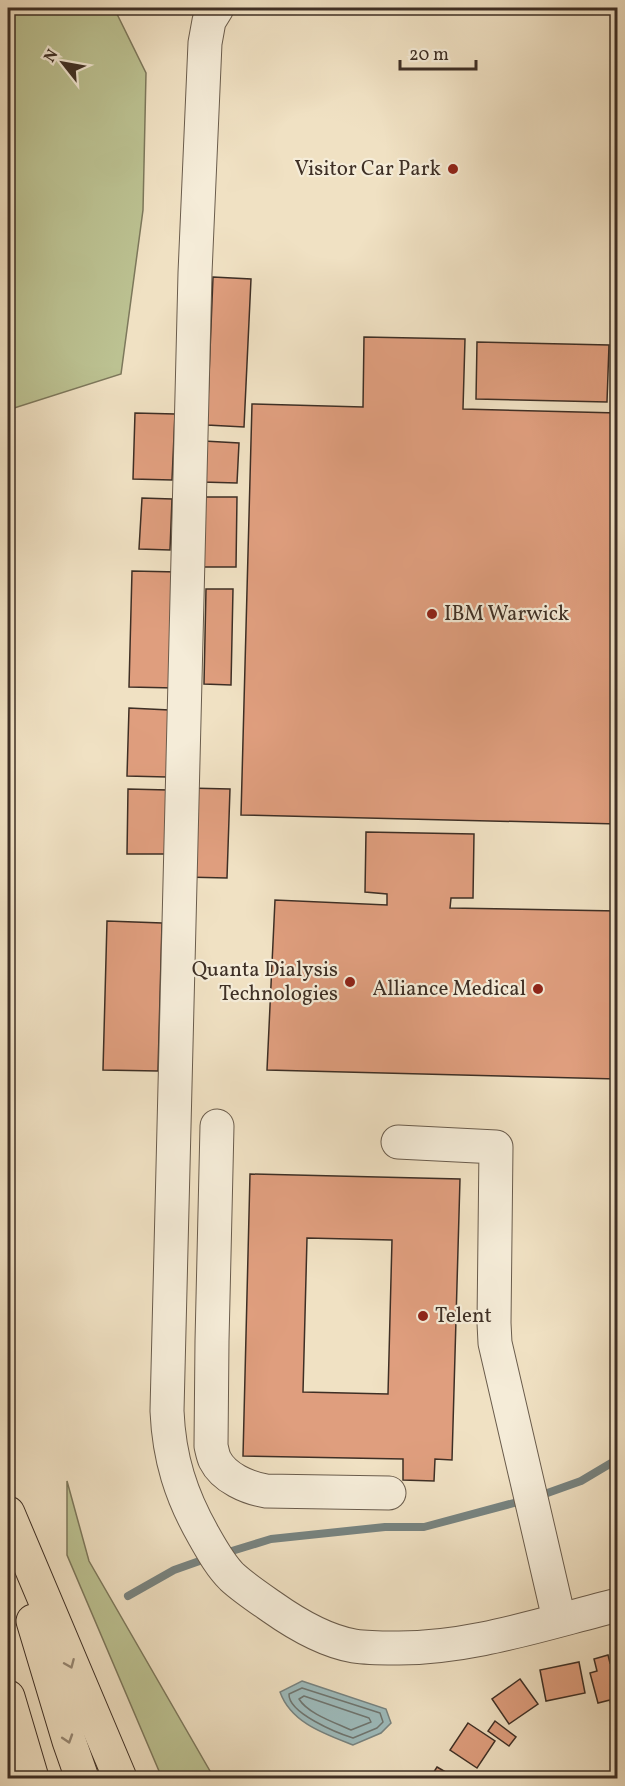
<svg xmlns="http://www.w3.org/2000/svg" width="625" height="1786" viewBox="0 0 625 1786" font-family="Vollkorn,serif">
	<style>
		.green { fill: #bcc292; stroke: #7d785c; stroke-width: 1.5 }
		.water { fill: #9dbbbc; stroke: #778380; stroke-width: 1.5 }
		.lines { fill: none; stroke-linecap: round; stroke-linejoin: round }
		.shore { stroke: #6e7570; stroke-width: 1.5 }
		.stream { stroke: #778380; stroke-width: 8 }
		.building { fill: #df9e7e; stroke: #3e2f25; stroke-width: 1.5; fill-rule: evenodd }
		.minor-casing { stroke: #6a5c4c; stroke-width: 35 }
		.highway-casing { stroke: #3e2f25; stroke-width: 35 }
		.minor { stroke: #f5ecd8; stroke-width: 33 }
		.highway { stroke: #f0e1c3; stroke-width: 33 }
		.oneway { stroke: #978874 }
		.poi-dot { fill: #8f2418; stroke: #f5ecd8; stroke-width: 2 }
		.labels { text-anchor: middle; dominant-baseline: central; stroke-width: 4.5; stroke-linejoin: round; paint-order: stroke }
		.poi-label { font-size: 21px; fill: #3e2f25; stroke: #f5ecd8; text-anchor: end }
	</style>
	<rect width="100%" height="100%" fill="#f0e1c3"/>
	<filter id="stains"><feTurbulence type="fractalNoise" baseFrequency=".00333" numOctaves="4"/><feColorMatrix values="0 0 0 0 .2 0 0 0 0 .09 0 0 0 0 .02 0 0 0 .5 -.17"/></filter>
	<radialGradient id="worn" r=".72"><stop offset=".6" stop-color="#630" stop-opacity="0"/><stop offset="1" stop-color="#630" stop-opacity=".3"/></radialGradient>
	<g class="green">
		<path d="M8,8H114L146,73L143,210L121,374L8,410Z"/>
		<path d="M67,1481L89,1561L214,1778H162L67,1555Z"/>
	</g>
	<path class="water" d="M302,1681L386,1709L391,1723L381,1733L353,1745C325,1734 291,1723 280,1692Z"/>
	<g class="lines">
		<g class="shore">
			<path d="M302,1688L380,1713L383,1722L377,1728L353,1738C337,1733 288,1713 289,1694Z"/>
			<path d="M304,1696L369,1718L371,1722L351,1730C336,1723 308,1714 299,1699Z"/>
		</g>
		<g class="stream">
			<path d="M539,1496L581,1481L618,1459"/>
			<path d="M222,1554L271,1539L385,1527H424L525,1500"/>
			<path d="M128,1596L174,1570L208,1558"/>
		</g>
	</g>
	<g class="building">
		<path d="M213,277L251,279L244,427L207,425Z"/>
		<path d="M364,337L465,339L463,409L618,413V824L241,815L252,404L363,407Z"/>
		<path d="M477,342L609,345L607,402L476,399Z"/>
		<path d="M135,413L175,414L172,480L133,479Z"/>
		<path d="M204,441L239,443L237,483L202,482Z"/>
		<path d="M202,497H237L236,567H202Z"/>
		<path d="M142,498L172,499L170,550L139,549Z"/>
		<path d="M132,571L178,572L175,688L129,687Z"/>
		<path d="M206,589H233L231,685L204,684Z"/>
		<path d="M129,708L169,710L167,777L127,776Z"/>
		<path d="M187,788L230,789L227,878L184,877Z"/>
		<path d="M128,789L168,790L166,854H127Z"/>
		<path d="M366,832L474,834L473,898H451L450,908L618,911L617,1079L267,1070L275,900L387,905V894L365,892Z"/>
		<path d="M107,921L162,923L158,1071L103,1070Z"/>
		<path d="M250,1174L460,1179L452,1460L435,1459L434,1481L403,1480V1459L243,1456ZM307,1238L392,1240L388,1394L303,1392Z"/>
		<path d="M608,1655L610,1663L618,1661V1709L612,1711L610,1700L598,1703L590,1673L597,1671L594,1659Z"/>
		<path d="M579,1662L585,1693L546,1701L540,1670Z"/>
		<path d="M520,1679L538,1704L509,1724L492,1699Z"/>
		<path d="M495,1721L516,1737L509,1746L488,1731Z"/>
		<path d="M468,1723L495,1741L477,1768L450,1750Z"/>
		<path d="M437,1767L456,1778H430Z"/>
	</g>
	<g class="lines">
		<g class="minor-casing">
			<g id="minor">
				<path d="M217,8L209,21L205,43L195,273L167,1411C169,1458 181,1496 204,1536C212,1550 220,1565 232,1577C244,1588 259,1598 272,1607C296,1624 325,1641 354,1646C367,1648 381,1648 395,1648C470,1649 545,1623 618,1605"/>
				<path d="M217,1126L212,1341L211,1446C212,1450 213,1456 215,1460C224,1478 248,1488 266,1491L389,1493"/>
				<path d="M398,1142L496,1147L494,1323L495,1343L559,1619"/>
			</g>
		</g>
		<g class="highway-casing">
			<g id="highway">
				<path d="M8,1513L120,1778"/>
				<path d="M33,1621L69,1741L82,1778"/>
				<path d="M8,1697L32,1778"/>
			</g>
		</g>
		<use href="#minor" class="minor"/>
		<use href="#highway" class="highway"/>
	</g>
	<defs><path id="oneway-chevron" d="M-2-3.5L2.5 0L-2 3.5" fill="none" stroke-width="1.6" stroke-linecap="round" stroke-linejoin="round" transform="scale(1.5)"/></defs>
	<g class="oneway">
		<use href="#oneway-chevron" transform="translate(70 1664) rotate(67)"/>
		<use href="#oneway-chevron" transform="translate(68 1739) rotate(72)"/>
	</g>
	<g class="poi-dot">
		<circle cx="453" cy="169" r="6"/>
		<circle cx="432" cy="614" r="6"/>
		<circle cx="350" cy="982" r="6"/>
		<circle cx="538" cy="989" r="6"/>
		<circle cx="423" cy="1316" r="6"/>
	</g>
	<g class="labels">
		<g class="poi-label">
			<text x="441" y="169">Visitor Car Park</text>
			<text x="444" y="614" text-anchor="start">IBM Warwick</text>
			<text x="338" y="970">Quanta Dialysis<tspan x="338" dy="24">Technologies</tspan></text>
			<text x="526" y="989">Alliance Medical</text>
			<text x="435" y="1316" text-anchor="start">Telent</text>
		</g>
	</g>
	<rect width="625" height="1786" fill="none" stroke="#f0e1c3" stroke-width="30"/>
	<rect x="9" y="9" width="607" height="1768" fill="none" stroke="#3e2f25" stroke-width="3"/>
	<rect x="15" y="15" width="595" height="1756" fill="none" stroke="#3e2f25" stroke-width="1.5"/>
	<g transform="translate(63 63) rotate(301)" stroke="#f5ecd8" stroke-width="4.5" paint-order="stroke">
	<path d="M0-4.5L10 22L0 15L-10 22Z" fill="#3e2f25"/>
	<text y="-9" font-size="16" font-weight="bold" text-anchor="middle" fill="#3e2f25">N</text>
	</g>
	<path d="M400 60v9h76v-9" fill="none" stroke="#3e2f25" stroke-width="3"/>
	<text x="409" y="60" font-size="18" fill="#3e2f25" stroke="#f5ecd8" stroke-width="4.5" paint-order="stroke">20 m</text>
	<rect width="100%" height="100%" filter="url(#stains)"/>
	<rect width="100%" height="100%" fill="url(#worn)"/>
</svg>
